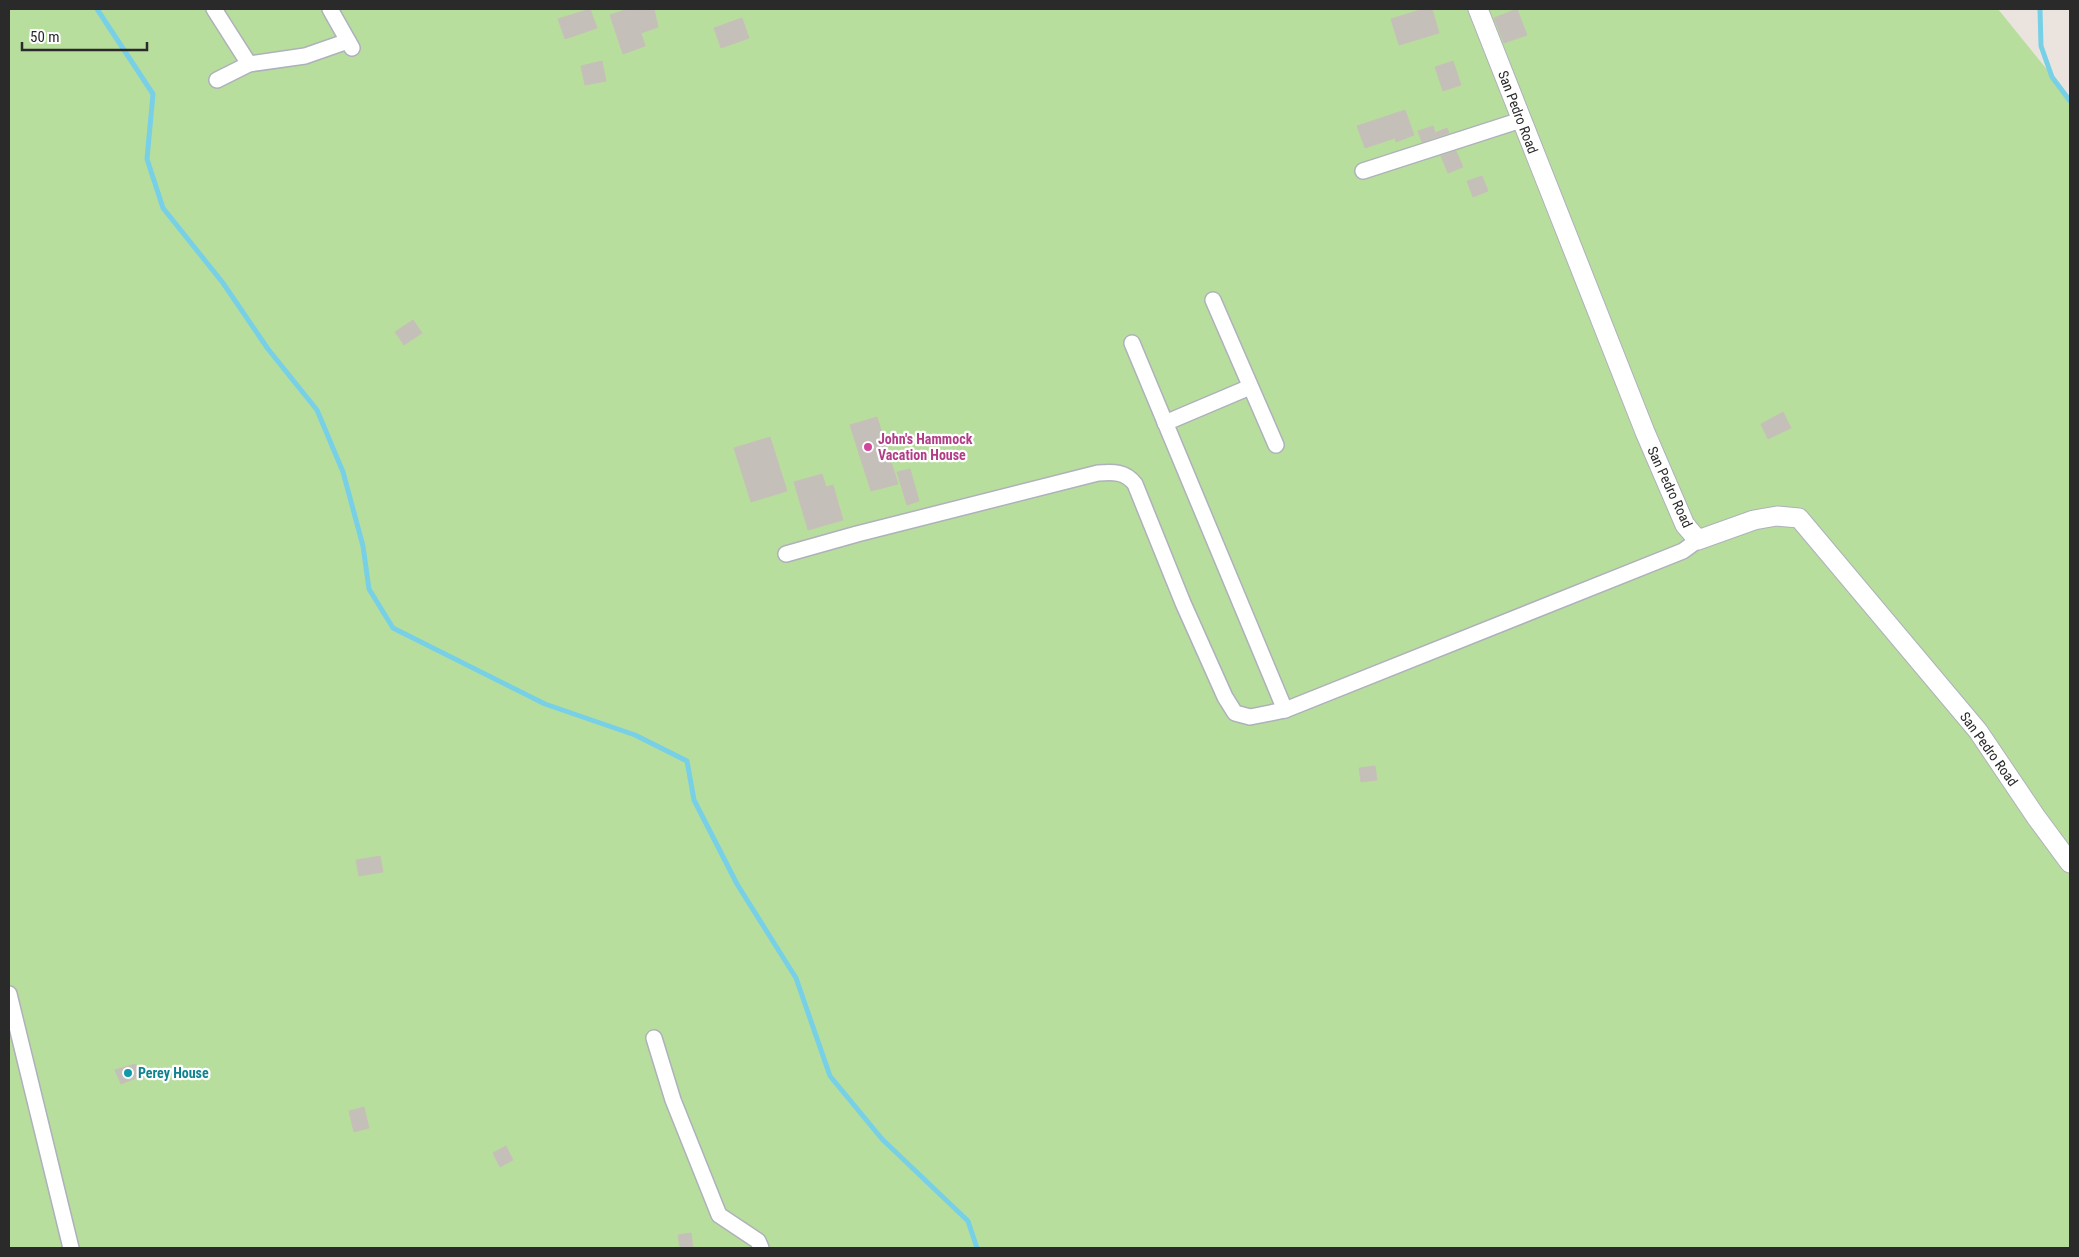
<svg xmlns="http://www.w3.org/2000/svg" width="2079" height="1257" viewBox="0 0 2079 1257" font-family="'Roboto Condensed',sans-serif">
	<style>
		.green { fill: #b8de9e }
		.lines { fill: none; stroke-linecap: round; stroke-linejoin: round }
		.stream { stroke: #78d0e6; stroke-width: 5 }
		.building { fill: #c4bfb9; stroke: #c7c0b7 }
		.minor-casing { stroke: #aeb1ba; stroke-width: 18 }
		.tertiary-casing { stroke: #aeb1ba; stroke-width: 21 }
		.minor { stroke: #fff; stroke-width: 15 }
		.tertiary { stroke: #fff; stroke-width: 19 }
		.hotel-dot { fill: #d1479c; stroke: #fff; stroke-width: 2 }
		.culture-dot { fill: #0f9aa8; stroke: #fff; stroke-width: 2 }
		.labels { text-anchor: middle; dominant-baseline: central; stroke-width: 4.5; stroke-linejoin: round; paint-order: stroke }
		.street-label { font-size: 14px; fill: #2a2a2a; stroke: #fff }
		.hotel-label { font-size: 14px; font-weight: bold; fill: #b23c85; stroke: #fff; text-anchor: start }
		.culture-label { font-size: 14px; font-weight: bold; fill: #0d838f; stroke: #fff; text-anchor: start }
	</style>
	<rect width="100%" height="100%" fill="#ebe4de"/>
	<path class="green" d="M9,9H1998L2070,98V1248H9Z"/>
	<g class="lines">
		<g class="stream">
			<path d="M97,9L153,94L147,159L163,208L223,283L268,349L317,410L343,472L363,546L369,589L393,628L545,704L635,735L687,761L694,800L737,884L796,978L830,1076L882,1139L968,1221L977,1248"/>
			<path d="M2040,9L2041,46L2052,77L2070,101"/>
		</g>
	</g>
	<g class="building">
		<path d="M590,9L597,28L565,39L558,19Z"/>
		<path d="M628,9H654L658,27L641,33L645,46L623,54L610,15Z"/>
		<path d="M1423,9H1432L1439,33L1399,45L1391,19Z"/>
		<path d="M1517,9L1527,35L1504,43L1494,18Z"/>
		<path d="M742,18L749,38L721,48L714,28Z"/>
		<path d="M602,61L606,81L585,85L581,66Z"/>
		<path d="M1453,61L1461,85L1443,91L1435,67Z"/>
		<path d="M1405,110L1414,135L1396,142L1395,138L1365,148L1357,126Z"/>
		<path d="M1433,126L1435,133L1447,128L1449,133L1422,142L1418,131Z"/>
		<path d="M1456,151L1463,167L1448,173L1441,156Z"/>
		<path d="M1482,176L1488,191L1473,197L1467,181Z"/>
		<path d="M413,320L422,333L404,345L395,332Z"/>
		<path d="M1783,412L1791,428L1768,439L1761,424Z"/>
		<path d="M877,417L898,484L871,491L850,425Z"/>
		<path d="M770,437L787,491L751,502L734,448Z"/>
		<path d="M910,469L919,501L907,505L897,472Z"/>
		<path d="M822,474L826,487L833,485L843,520L808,530L794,482Z"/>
		<path d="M1375,766L1377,780L1361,782L1359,768Z"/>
		<path d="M380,856L383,872L359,876L356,860Z"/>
		<path d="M135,1064L141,1076L121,1084L115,1070Z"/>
		<path d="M364,1107L369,1128L354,1132L349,1111Z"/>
		<path d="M506,1146L513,1160L500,1167L493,1153Z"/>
		<path d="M691,1233L693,1248H680L678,1235Z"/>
	</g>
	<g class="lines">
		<g class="minor-casing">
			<g id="minor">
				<path d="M214,9L249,64"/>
				<path d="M330,9L352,48"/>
				<path d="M217,80L249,64L305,56L348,41"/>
				<path d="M1363,171L1521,120"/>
				<path d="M1213,300L1276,445"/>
				<path d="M1132,343L1285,710"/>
				<path d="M1165,423L1250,387"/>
				<path d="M786,554L857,534L1098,473C1113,472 1125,471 1135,484L1183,603L1225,697L1235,713L1250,717L1285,710L1683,551L1698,540"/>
				<path d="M9,994L71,1248"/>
				<path d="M654,1038L673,1100L719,1215L758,1241L761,1248"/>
			</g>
		</g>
		<g class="tertiary-casing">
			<path id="tertiary" d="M1478,9L1645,432L1685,525L1698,540L1754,520L1777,516L1799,518L1978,731L2036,817L2070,863"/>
		</g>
		<use href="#minor" class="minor"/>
		<use href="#tertiary" class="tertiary"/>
	</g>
	<circle class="hotel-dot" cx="868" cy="447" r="5"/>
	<circle class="culture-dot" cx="128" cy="1073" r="5"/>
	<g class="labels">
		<g class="street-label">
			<text transform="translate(1518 112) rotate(69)">San Pedro Road</text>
			<text transform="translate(1670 487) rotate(65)">San Pedro Road</text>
			<text transform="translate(1989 749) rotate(54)">San Pedro Road</text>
		</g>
		<g class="hotel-label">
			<text x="878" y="439">John's Hammock<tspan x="878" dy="16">Vacation House</tspan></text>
		</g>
		<g class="culture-label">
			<text x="138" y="1073">Perey House</text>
		</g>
	</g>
	<rect width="2079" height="1257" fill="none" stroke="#2a2a2a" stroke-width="20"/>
	<path d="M22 42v8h125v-8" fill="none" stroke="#2a2a2a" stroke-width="2.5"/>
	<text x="30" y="42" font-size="15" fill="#2a2a2a" stroke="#ffffff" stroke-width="4" paint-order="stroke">50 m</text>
</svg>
